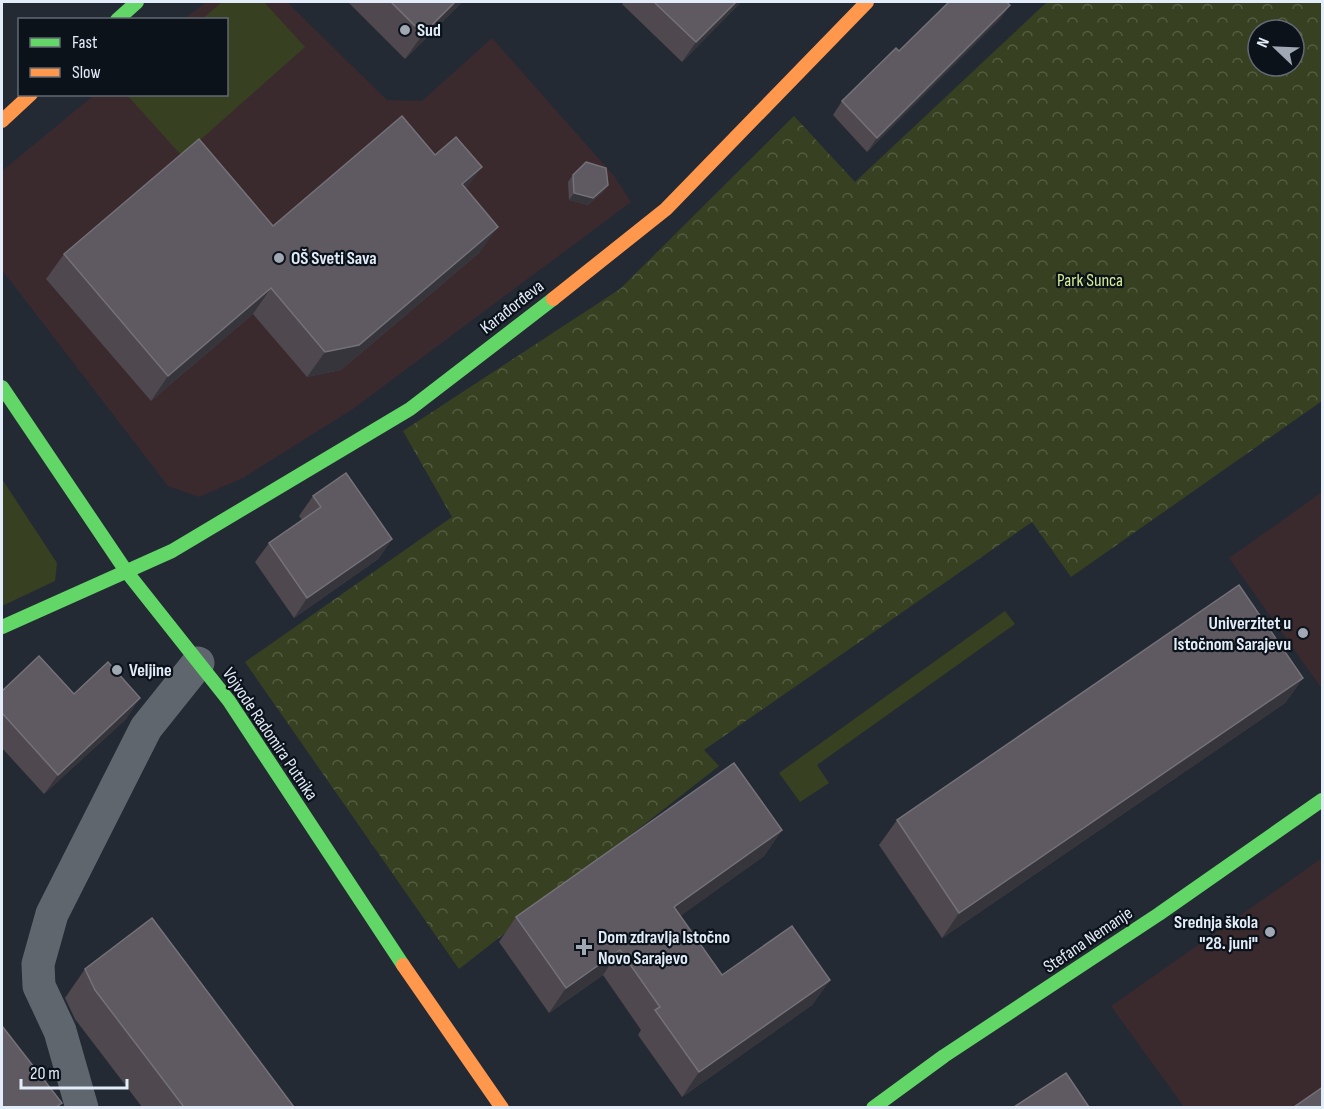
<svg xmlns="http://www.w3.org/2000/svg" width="1324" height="1109" viewBox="0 0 1324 1109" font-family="'Sofia Sans Condensed',sans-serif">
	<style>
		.education { fill: #3a2a2d }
		.grass { fill: #374020 }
		.forest { fill: url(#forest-crowns); fill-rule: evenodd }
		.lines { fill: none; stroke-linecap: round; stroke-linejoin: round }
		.street { stroke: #60666e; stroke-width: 33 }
		.fast { stroke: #63d668; stroke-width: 14 }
		.slow { stroke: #ff974d; stroke-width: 14 }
		.wall { fill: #4f484f }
		.shaded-wall { fill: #37353c }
		.building { fill: #5f5a61; stroke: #747179; stroke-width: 1.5 }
		.poi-dot { fill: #a0a8b4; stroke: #0c121a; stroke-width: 2 }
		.labels { text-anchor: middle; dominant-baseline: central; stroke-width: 4.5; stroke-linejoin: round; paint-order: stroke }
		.poi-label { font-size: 18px; font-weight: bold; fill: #e3ecf9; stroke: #0c121a; text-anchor: start }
		.park-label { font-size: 18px; fill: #d6ee94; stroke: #0c121a }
		.street-label { font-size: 18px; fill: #e3ecf9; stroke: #0c121a }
	</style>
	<defs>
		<pattern id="forest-crowns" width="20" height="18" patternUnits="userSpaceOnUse" patternTransform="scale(1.5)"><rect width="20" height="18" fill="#374020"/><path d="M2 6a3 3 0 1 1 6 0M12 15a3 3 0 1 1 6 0" fill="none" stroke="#545c41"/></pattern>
	</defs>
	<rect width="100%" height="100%" fill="#232a34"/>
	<g class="education">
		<path d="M206,2H287L387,100L422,101L492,38L615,177L631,202L353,409L243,478L199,497L168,486L2,270V171L94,95L226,94V20L184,19Z"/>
		<path d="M1322,492V689L1229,558Z"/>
		<path d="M1322,858V1107H1184L1111,1006Z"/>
	</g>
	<g class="grass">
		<path d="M222,2H264L305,47L182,156L127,95L226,94V20L202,19Z"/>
		<path d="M2,479L57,563L55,581L2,606Z"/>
		<path d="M1005,611L1015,624L817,765L829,783L800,802L779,773Z"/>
	</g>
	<path class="forest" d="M1047,2H1322V401L1071,577L1032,522L704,750L719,766L459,969L245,662L452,517L403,431L620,289L794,116L855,182ZM1258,30H1294V66H1258Z"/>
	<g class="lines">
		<path class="street" d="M82,1108L60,1031L39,986L38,964L52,914L146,728L198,663"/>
		<g class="fast">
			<path d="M117,20L137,2"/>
			<path d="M2,387L126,571L229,701L403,965"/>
			<path d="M2,627L172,551L410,409L553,299"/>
			<path d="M873,1108L944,1056L1159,914L1322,800"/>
		</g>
		<g class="slow">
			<path d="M2,121L31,94"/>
			<path d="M553,299L666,209L867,2"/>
			<path d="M403,965L502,1108"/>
		</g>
	</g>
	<g class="wall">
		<path d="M348,2H462L405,59Z"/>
		<path d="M624,2H741L682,62L622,4Z"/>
		<path d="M1010,5L1000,19L867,152L833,115L842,101Z"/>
		<path d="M435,155L466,189L480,252L341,370L307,377L253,314L151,401L46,279L64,254L273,226Z"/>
		<path d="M573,175L608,185L603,192L588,205L569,200L568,182Z"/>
		<path d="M313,496L392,539L378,559L294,618L255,562L269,543L302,520L299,516Z"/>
		<path d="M1303,678L1285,703L942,938L879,845L897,820Z"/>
		<path d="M2,691L74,694L127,718L44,794L2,748Z"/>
		<path d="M782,830L764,856L680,916L722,975L830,980L812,1005L682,1097L638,1035L641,1030L603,975L549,1013L499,942L516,917Z"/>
		<path d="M85,969L294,1107H142L75,1019L65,998Z"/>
	</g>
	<g class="shaded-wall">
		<path d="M455,2H462L405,59L423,34Z"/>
		<path d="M736,2H741L682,62L696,42Z"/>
		<path d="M1010,5L1000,19L867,152L877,138Z"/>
		<path d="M482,167L464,192L462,184Z"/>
		<path d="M608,185L603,192L588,205L569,200L574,193Z"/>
		<path d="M498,227L480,252L341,370L307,377L325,352Z"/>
		<path d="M271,288L253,314L151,401L168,376Z"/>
		<path d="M392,539L378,559L294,618L307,598Z"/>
		<path d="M1303,678L1285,703L942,938L959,913Z"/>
		<path d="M140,698L127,718L44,794L58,775Z"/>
		<path d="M782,830L764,856L656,933L674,907Z"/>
		<path d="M620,950L603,975L549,1013L566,988Z"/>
		<path d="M830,980L812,1005L682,1097L699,1072Z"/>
	</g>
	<g class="building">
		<path d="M391,2H455L423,34Z"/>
		<path d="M654,2H736L696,42Z"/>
		<path d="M949,2H1006L1010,5L877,138L842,101L896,48L899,51Z"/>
		<path d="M402,116L435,155L456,137L482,167L462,184L498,227L359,345L325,352L271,288L168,376L64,254L199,139L273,226Z"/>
		<path d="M586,162L606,168L608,185L593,198L574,193L573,175Z"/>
		<path d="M346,473L392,539L307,598L269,543L321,507L313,496Z"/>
		<path d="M1239,585L1303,678L959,913L897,820Z"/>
		<path d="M39,656L74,694L108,662L140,698L58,775L2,713V691Z"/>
		<path d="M734,763L782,830L674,907L722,975L792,926L830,980L699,1072L655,1010L660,1007L620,950L566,988L516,917Z"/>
		<path d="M152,918L294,1107H184L95,990L85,969Z"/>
		<path d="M2,1026L62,1103L56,1107H2Z"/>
		<path d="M1066,1073L1089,1107H1014Z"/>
		<path d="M1323,1087V1107H1294Z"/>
	</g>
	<g class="poi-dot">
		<circle cx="405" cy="30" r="6"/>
		<circle cx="279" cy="258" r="6"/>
		<circle cx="1303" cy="633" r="6"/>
		<circle cx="117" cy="670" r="6"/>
		<circle cx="1270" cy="932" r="6"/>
		<path d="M581 938h6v6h6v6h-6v6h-6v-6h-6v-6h6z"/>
	</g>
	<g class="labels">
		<g class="poi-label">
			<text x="417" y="30">Sud</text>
			<text x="291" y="258">OŠ Sveti Sava</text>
			<text x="1291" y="623" text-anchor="end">Univerzitet u<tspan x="1291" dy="21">Istočnom Sarajevu</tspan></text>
			<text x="129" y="670">Veljine</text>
			<text x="1258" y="922" text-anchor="end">Srednja škola<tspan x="1258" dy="21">"28. juni"</tspan></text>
			<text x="598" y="937">Dom zdravlja Istočno<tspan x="598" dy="21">Novo Sarajevo</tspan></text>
		</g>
		<g class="park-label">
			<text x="1090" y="280">Park Sunca</text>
		</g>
		<g class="street-label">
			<text transform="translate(512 307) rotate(-38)">Karađorđeva</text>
			<text transform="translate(270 734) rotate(56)">Vojvode Radomira Putnika</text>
			<text transform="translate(1088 940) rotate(-34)">Stefana Nemanje</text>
		</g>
	</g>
	<rect width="1324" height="1109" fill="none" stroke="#e3ecf9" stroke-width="6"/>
	<rect x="18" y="18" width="210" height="78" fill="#0c121a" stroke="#626973" stroke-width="1.5"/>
	<rect x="30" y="38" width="30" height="9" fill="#63d668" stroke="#626973" stroke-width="1.5"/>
	<text x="72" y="48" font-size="18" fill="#e3ecf9">Fast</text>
	<rect x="30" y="68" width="30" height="9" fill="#ff974d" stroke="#626973" stroke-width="1.5"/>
	<text x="72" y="78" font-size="18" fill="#e3ecf9">Slow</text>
	<g transform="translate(1276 48) rotate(293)"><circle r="28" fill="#0c121a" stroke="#626973" stroke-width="1.5"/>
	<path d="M0-4.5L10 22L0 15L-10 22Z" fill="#a0a8b4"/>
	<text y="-9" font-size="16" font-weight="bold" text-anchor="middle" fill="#e3ecf9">N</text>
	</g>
	<path d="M21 1079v9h106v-9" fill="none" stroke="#e3ecf9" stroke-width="3"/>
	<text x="30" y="1079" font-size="18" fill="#e3ecf9" stroke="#0c121a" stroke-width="4.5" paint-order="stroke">20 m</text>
</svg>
